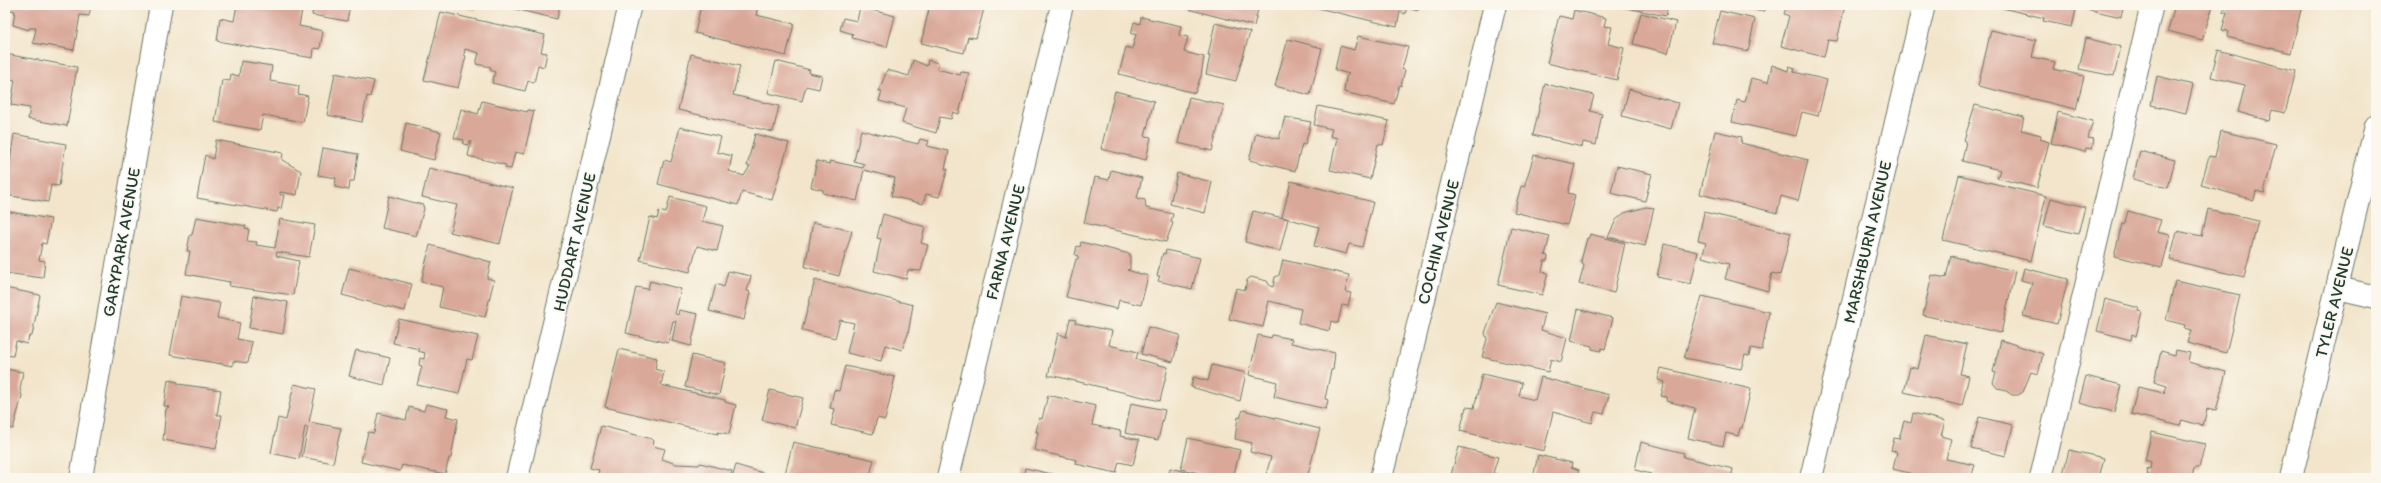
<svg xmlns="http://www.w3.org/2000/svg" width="2381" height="483" viewBox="0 0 2381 483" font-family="Itim,sans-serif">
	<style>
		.building { fill: #d9a899 }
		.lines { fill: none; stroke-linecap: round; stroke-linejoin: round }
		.minor-casing { stroke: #697869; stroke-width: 24 }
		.minor { stroke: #fff; stroke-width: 22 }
		.labels { text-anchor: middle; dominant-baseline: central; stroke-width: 3; stroke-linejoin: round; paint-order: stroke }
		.street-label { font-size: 17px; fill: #1f3d34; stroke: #fbf7ec }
	</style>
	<rect width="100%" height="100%" fill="#fbf7ec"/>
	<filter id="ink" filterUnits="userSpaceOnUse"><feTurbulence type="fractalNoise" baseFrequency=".025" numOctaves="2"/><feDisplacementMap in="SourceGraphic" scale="8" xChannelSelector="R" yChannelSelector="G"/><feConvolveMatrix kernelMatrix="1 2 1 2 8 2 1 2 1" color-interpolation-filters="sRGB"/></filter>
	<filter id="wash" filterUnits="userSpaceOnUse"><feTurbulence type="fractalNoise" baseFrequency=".012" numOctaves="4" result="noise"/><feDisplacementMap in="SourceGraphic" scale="16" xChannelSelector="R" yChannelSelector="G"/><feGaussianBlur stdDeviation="0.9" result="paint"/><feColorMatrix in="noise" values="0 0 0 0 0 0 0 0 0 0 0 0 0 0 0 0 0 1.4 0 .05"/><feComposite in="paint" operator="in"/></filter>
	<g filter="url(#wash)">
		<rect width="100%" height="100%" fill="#f2e5cb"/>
		<g id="blocks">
			<g class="building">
				<path d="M5,5H91L89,16L80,15L74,50L33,43L36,28H29V30L13,25L15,11L5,9Z"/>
				<path d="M237,5H303L299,26L323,31L320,49L314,48L313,58L217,41L220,18L234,21Z"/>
				<path d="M313,5H350L347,21L312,15Z"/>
				<path d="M455,5H476L474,10Z"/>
				<path d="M507,5H560L557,19L507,7Z"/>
				<path d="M701,5H758L756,15L794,24L786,56L695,33Z"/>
				<path d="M930,5H985L976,38L968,37L964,53L921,43Z"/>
				<path d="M1172,5H1259L1254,26Z"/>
				<path d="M1319,5H1419L1418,10L1407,7L1405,14L1400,12L1397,27L1318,8Z"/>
				<path d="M1612,5H1668L1666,16Z"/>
				<path d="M1736,5H1772L1764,11H1759Z"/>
				<path d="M1787,5H1845L1837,41L1828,40L1824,57L1781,46L1789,16L1784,14Z"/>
				<path d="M1998,5H2077L2072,27L2043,21L2044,18L1998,7Z"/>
				<path d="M2088,5H2124L2121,17L2087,9Z"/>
				<path d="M2175,5L2213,6L2202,40L2168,31Z"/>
				<path d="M2225,5H2302L2291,53L2227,37L2228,31L2222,30L2227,12H2223Z"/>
				<path d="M860,7L895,16L887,47L852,38L853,34L840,30L843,18L857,21Z"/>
				<path d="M1574,10L1606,18L1604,26L1612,27L1608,44L1624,48L1617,80L1547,63L1559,16L1572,19Z"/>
				<path d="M1720,11L1755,19L1748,51L1712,43Z"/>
				<path d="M441,12L545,35L541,52L547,53L544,67L538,65L534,83L528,81L525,91L492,83L495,72L490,70L491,67L476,64L479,53L465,49L464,55L466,56L458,88L424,80Z"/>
				<path d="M1641,13L1676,22L1668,53L1633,44Z"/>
				<path d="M1141,17L1181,26L1179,35L1188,37L1184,52L1204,57L1201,76L1195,93L1119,74L1126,47L1132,49L1136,34H1131L1134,22L1140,24Z"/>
				<path d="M1215,23L1250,32L1236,81L1206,74L1210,56H1208Z"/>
				<path d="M1991,30L2036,40L2032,57L2055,62L2053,69L2084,76L2076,109L1978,86Z"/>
				<path d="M1358,36L1408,47L1402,69L1405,70L1401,86L1399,85L1394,104L1344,92L1346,77L1349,74L1335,70L1340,46L1354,50Z"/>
				<path d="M2086,38L2121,47L2114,76L2079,69Z"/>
				<path d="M1288,39L1322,48L1310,95L1275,86Z"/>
				<path d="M2218,50L2296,71L2285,113L2272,110L2269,121L2238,112L2245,85L2211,77Z"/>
				<path d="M5,54L77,67L67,126L28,119L30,108L11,105L15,80L5,78Z"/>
				<path d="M691,54L740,66L733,95L779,106L773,132L678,110Z"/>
				<path d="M913,60L927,66L928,60L938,63L937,69L960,75L961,72L969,73L959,114L953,112L951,119L940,117L936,133L902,123L906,108L879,101L882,91H879L887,70L909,76Z"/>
				<path d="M241,61L272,66L270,81L299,86L298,94L308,96L303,122L263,115L260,130L215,122L222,80L230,81L231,74L239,76Z"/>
				<path d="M776,61L810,70L809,73L822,76L819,89L806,86L802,101L768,93Z"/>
				<path d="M1772,65L1788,71L1789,66L1795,68L1794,72L1827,80L1818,116L1802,112L1796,136L1732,122L1737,100L1745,102L1751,78L1768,82Z"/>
				<path d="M335,73L374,81L370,97L367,96L362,122L327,115Z"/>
				<path d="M2157,76L2193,85L2186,113L2151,105Z"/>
				<path d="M1545,84L1594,95L1590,111L1602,114L1596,145L1583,142L1582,147L1533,135Z"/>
				<path d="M1629,89L1678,103L1671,129L1622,116Z"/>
				<path d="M1115,91L1154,101L1145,136L1151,137L1146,160L1101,149Z"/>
				<path d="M1189,97L1224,105L1212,151L1178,143Z"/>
				<path d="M482,101L527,112L528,110L534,111L524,154L515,152L511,169L505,168L506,165L468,156L471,142L470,141L469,145L463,144L464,140L454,138L461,109L478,114Z"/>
				<path d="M1975,105L2024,117L2021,130L2041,135L2040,139L2049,142L2037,188L1997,178L2000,170L1962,161L1966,141L1964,140Z"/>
				<path d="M1318,106L1389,121L1383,145L1378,144L1370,179L1330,170L1337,138L1330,136L1332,129L1314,125Z"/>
				<path d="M2058,112L2093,121L2088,138L2094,139L2092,149L2086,148L2085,152L2051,143Z"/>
				<path d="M1285,117L1311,122L1305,145L1302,144L1295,171L1249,160L1256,133L1279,139Z"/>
				<path d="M406,123L441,132L434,160L400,151Z"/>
				<path d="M680,127L721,137L717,152L732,156L729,171L744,176L750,166H747L755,134L789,143L772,200L742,192L738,205L658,184L664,160L671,162Z"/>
				<path d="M861,130L918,144L920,139L929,141L927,146L949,151L945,169H948L939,197L926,194L923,204L891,196L895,178L864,170L857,201L823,193V190L811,187L817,161L829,164L830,161L863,168L864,164L854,161Z"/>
				<path d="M1715,131L1742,137L1741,143L1808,160L1798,201L1781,196L1777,213L1700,194Z"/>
				<path d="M2221,131L2276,144L2264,193L2256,191L2254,200L2201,185L2209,156L2215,157Z"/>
				<path d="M14,134L66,144L59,186L51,185L48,202L5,195Z"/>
				<path d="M216,140L283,153L282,160L301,171L297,195L280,192V195H284L281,209L278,208L277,212L197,198L205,155L213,159Z"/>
				<path d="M323,148L358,154L354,181H350L349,190L335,187L336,178L318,175Z"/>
				<path d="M2140,151L2175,160L2168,188L2133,179Z"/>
				<path d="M1534,155L1575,164L1568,193L1575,195L1567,225L1514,212L1521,186L1526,187L1525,184Z"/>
				<path d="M1617,166L1652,174L1645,201L1611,193Z"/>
				<path d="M429,168L513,188L500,244L450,232L457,205L422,197Z"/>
				<path d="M1111,170L1142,178L1137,198L1145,200L1146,208L1173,214L1171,222L1173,223L1166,242L1084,223L1095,177L1109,180Z"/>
				<path d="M1177,173L1212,182L1205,213L1170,204Z"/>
				<path d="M1959,175L2046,196L2031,261L1943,240Z"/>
				<path d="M1291,181L1373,202L1362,247L1349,244L1346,254L1314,246L1319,227L1282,217Z"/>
				<path d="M389,196L423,205L424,209L416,236L382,228Z"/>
				<path d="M670,197L706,206L702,221L723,226L717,251L697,246L690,272L640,260L650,217L657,219L659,211L666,213Z"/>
				<path d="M2051,198L2085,207L2078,234L2044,226Z"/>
				<path d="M1646,207L1654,208L1645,246L1608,237L1616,220L1624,213Z"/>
				<path d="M2208,209L2258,221L2244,277L2170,260L2177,231L2202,236Z"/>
				<path d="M5,211L51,219L46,244L42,243L39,260L45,261L43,278L5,273Z"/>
				<path d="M1253,211L1288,219L1280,251L1245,242Z"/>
				<path d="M2128,211L2161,220L2157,232L2170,235L2162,267L2114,256L2122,224L2124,225Z"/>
				<path d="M1704,212L1791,233L1780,275L1772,273L1768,291L1725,279L1729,264L1702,257L1706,243L1698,241Z"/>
				<path d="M883,214L925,227L921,243L928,245L921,271L908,270L906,279L874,271L881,239L877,238Z"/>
				<path d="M196,217L246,226L245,228L249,229L247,241L257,242L256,245L275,248L280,219L315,225L309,257L277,252L276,256L299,261L293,295L229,286L230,282L186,274L190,251H187L190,235H192Z"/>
				<path d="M813,222L852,231L839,276L805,267Z"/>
				<path d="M1511,227L1550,236L1545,255L1548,256L1547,261H1544L1542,272L1548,273L1542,295L1498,285Z"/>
				<path d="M1590,234L1625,243L1614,293L1579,284L1584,266L1581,261L1587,238H1589Z"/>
				<path d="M1081,242L1130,254V269L1127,270L1148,276L1141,305L1119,300L1117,309L1066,297L1076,259H1078V256L1075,255L1077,246L1080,247Z"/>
				<path d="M1664,244L1698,252L1691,284L1657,277Z"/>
				<path d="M430,245L491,262L487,278L494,280L485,317L439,307L443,287L421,282Z"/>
				<path d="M1166,250L1200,258L1192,289L1158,281L1160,276H1157L1163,253L1165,254Z"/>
				<path d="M1951,256L2015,271L2001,333L1923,315L1932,275L1946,278Z"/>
				<path d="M1283,260L1349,275L1345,292L1351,293L1348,306L1342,305L1338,323L1331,321L1329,331L1298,323L1301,309L1269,301L1263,327L1229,319L1236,288L1245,290L1247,280L1251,277L1267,281L1270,286L1273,287L1275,277L1279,275Z"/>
				<path d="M349,268L412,284L405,311L342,295Z"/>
				<path d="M2024,268L2068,279L2057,324L2023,316L2032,283L2021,280Z"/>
				<path d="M728,271L751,276L747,291L750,292L744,320L709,311L716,284L724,287Z"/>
				<path d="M815,280L913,305L908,334L902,350L885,345L881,361L847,353L854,323L840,320L835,338L802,330Z"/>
				<path d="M650,281L681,289L675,314L678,315L679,310L698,314L691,346L672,341L676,321H673L668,343L626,333L636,287L648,289Z"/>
				<path d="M2175,281L2240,295L2226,353L2187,343L2191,330L2184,328L2185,325L2166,320Z"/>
				<path d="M5,288L40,295L32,336H29L27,344L16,341L13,356L5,355Z"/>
				<path d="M181,296L220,303L217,318L240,323L237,339L252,342L248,363L233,361V366L170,355Z"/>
				<path d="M254,296L288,302L283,334L249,328Z"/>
				<path d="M1702,296L1769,312L1762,350L1751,348L1749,356L1745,355L1741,369L1684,358Z"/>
				<path d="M2105,299L2139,308L2138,311L2142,312L2136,336L2132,334L2131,340L2097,331Z"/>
				<path d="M1496,302L1545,314L1541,330L1567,338L1561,362L1551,359L1548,372L1482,357L1487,339L1485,333Z"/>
				<path d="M1578,309L1613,318L1605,349L1602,348L1601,351L1592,349V346L1571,341Z"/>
				<path d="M399,319L478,336L472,360L467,359L459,394L417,385L422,366L419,365L420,358L424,359L425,353L418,351L419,349L393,343Z"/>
				<path d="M1070,319L1076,320L1075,323L1112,331L1109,345L1138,352L1136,359L1168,367L1160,401L1054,376H1048L1058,333L1066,337Z"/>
				<path d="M1148,327L1180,335L1173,362L1141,354Z"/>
				<path d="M1258,335L1271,338L1272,335L1292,339L1291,343L1335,353L1333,370H1331L1325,399L1328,400L1326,409L1274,397L1277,382L1249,375Z"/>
				<path d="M1926,335L1967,344L1960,374L1969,376L1962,406L1904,392L1910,367L1918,369Z"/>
				<path d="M2001,340L2043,354L2038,374L2031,372L2023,392L2018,395H2012L2003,389L1997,388L1993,383L1996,373L1993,372Z"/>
				<path d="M619,349L657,358L655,369L664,372L661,385L725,400V402L736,405L729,434L718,432V434L605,407Z"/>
				<path d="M356,350L390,358L384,385L349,376Z"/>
				<path d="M2176,350L2190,353L2188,362L2226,372L2216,411L2207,409L2203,426L2182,420L2180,426L2131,414L2138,387L2164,393L2167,386L2154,382L2161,351L2175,355Z"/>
				<path d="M692,355L726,363L719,395L685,387Z"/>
				<path d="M1212,365L1246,373L1240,401L1191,387L1193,377L1208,381Z"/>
				<path d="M845,366L895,377L885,420L877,418L873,434L831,425L835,409L830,408L834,390L839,391Z"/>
				<path d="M1661,368L1751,389L1742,428H1740L1738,436L1726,433L1723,446L1688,438L1695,408L1666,401L1667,397L1661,396L1665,382L1658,380Z"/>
				<path d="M5,369L23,372L20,389L22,396L13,429L5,428Z"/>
				<path d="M1482,374L1522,383L1519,396L1535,400L1541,377L1609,395L1604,414L1595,412L1592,423L1553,412L1544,451L1460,431L1466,407L1474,408Z"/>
				<path d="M2086,376L2121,385L2114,412L2079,403Z"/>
				<path d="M168,380L178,382V384L221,390L217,415H222L216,449L163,440L166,409L169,407L164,406Z"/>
				<path d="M294,384L316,389L309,422L341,428L333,463L302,457L308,428L305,427L299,459L271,453L278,418L286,420Z"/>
				<path d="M770,390L803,398L795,428L762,420Z"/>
				<path d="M1048,395L1096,406L1092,425L1121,431L1120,436L1139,440L1133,465L1119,462L1116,473L1076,464L1077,460L1034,450L1038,432H1036L1039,418L1042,419Z"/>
				<path d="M1131,403L1165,410L1158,440L1125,433Z"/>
				<path d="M426,404L448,409L446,416L458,419L451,458H449L445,474L402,465L400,471L361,462L368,432L374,433L378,413L406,420L409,407L424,411Z"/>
				<path d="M1243,410L1320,429L1307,478H1265L1271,457L1250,452L1252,443L1235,439L1238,417L1240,418Z"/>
				<path d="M1913,413L1945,421L1941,436L1951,439L1946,459L1975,465L1971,478H1928L1893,469L1897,452L1891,451L1894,438L1899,439L1904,421L1911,423Z"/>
				<path d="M1979,417L2013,425L2006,456L1971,448Z"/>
				<path d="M601,426L652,439L654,441L653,446L665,449L662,459L676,464L699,465L700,463L732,471L730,478H597L599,470L590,468Z"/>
				<path d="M2152,432L2205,444L2199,468H2194L2192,478H2148L2147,468L2150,469L2151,462L2145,460Z"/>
				<path d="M1188,438L1240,450L1233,478H1201L1199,473L1181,469Z"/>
				<path d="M793,442L874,460L869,478H784Z"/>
				<path d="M1641,442L1684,453L1683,457L1733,469L1731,478H1650L1651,474L1635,470Z"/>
				<path d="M1459,447L1498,457L1493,473L1512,478H1450Z"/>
				<path d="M2069,450L2104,458L2099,478H2062Z"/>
				<path d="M1538,455L1572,463L1571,467L1579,470L1577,478H1533Z"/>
				<path d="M736,465L763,473L762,478H732Z"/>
				<path d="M1025,468L1065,477V478H1023Z"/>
				<path d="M1170,468L1199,475L1198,478H1168Z"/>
			</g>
		</g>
	</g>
	<g filter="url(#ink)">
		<use href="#blocks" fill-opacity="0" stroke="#697869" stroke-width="1"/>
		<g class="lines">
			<g class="minor-casing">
				<g id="minor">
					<path d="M2338,288L2376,297"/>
					<path d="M81,478L161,5"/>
					<path d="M517,478L630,5"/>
					<path d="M948,478L1062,5"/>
					<path d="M1381,478L1495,5"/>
					<path d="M1811,478L1924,5"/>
					<path d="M2041,478L2152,5"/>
					<path d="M2291,478L2376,126"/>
				</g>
			</g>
			<use href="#minor" class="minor"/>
		</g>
	</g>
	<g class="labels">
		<g class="street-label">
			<text transform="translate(121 242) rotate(-80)">GARYPARK AVENUE</text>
			<text transform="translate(574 242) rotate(-77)">HUDDART AVENUE</text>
			<text transform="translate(1005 242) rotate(-76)">FARNA AVENUE</text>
			<text transform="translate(1438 242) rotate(-76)">COCHIN AVENUE</text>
			<text transform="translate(1867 242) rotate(-77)">MARSHBURN AVENUE</text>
			<text transform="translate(2334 302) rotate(-76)">TYLER AVENUE</text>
		</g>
	</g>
	<rect width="2381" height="483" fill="none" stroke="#fbf7ec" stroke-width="20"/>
</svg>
